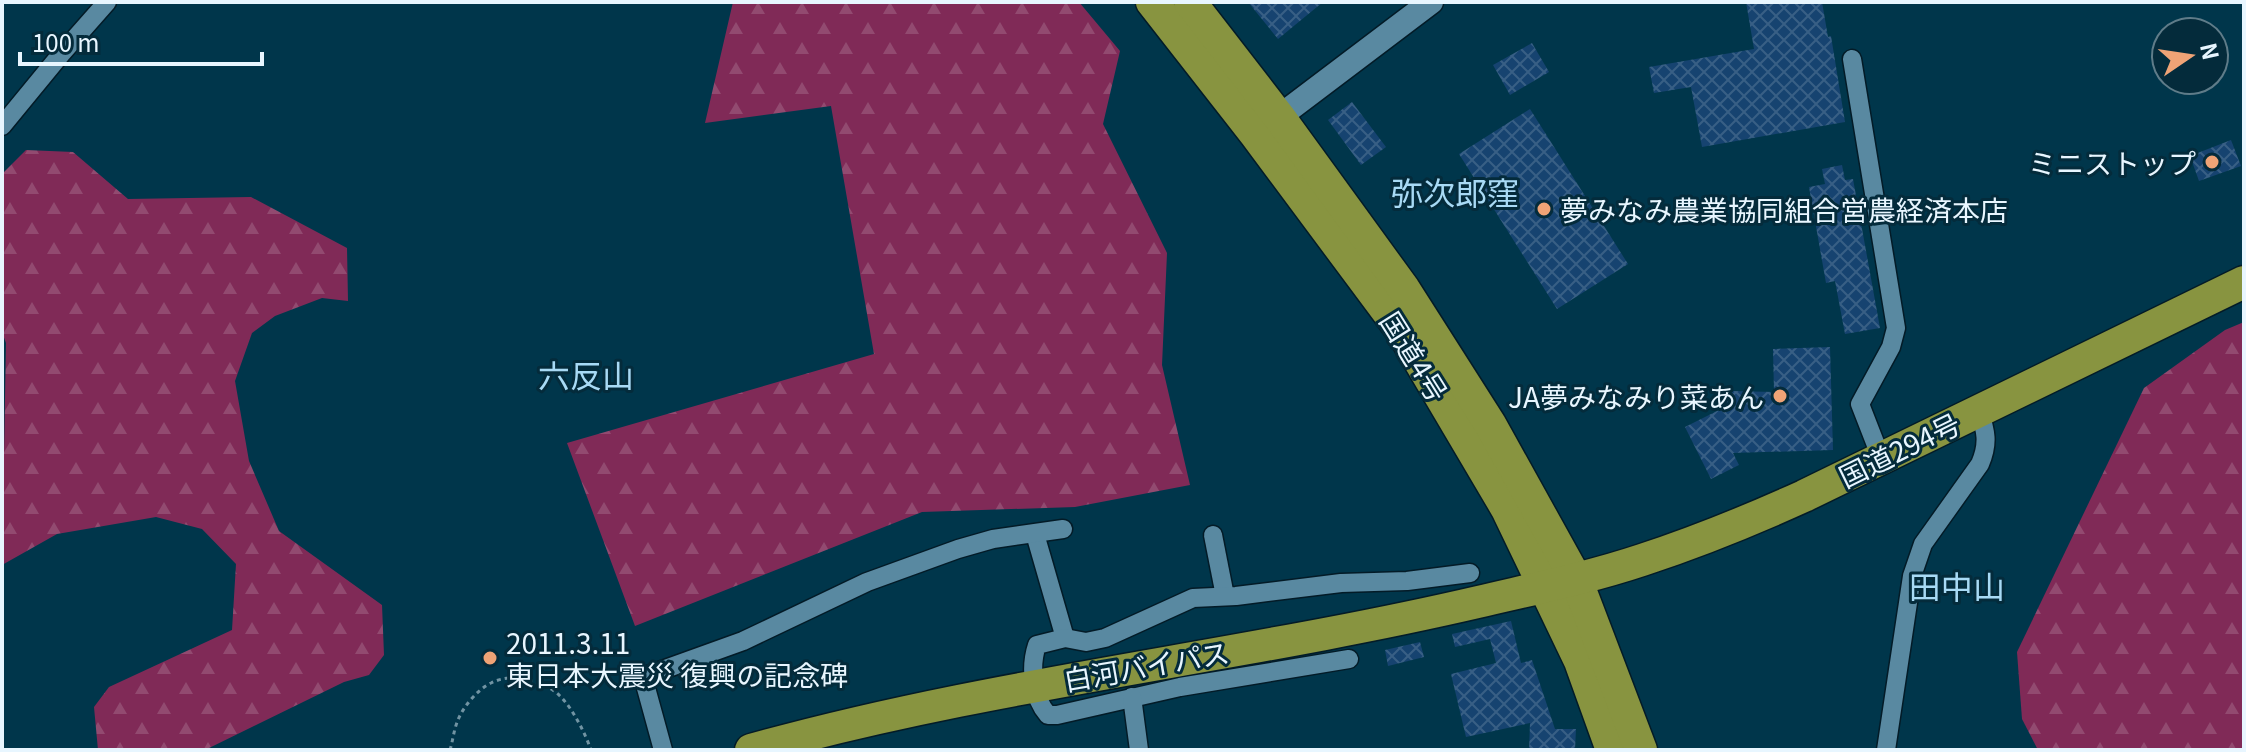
<svg xmlns="http://www.w3.org/2000/svg" width="2246" height="752" viewBox="0 0 2246 752" font-family="Georgia,'Noto Sans JP',serif">
	<style>
		.forest { fill: url(#forest-firs) }
		.building { fill: url(#building-cross-hatch) }
		.lines { fill: none; stroke-linecap: round; stroke-linejoin: round }
		.minor-casing { stroke: #031b27; stroke-width: 21 }
		.tertiary-casing { stroke: #031b27; stroke-width: 27 }
		.trunk-casing { stroke: #031b27; stroke-width: 35 }
		.path { stroke: #7194a3; stroke-width: 3; stroke-dasharray: 4 4; stroke-linecap: butt }
		.minor { stroke: #5989a1; stroke-width: 18 }
		.tertiary { stroke: #5989a1; stroke-width: 24 }
		.trunk { stroke: #889440; stroke-width: 32 }
		.poi-dot { fill: #efa376; stroke: #042b3b; stroke-width: 3 }
		.labels { text-anchor: middle; dominant-baseline: central; stroke-width: 6; stroke-linejoin: round; paint-order: stroke }
		.poi-label { font-size: 28px; fill: #e8f6ff; stroke: #042b3b; text-anchor: end }
		.street-label { font-size: 28px; fill: #e8f6ff; stroke: #042b3b }
		.quarter-label { font-size: 32px; fill: #a8daf5; stroke: #042b3b }
	</style>
	<defs>
		<pattern id="forest-firs" width="22" height="20" patternUnits="userSpaceOnUse" patternTransform="scale(2)"><rect width="22" height="20" fill="#802a57"/><path d="M5 1l3.5 6h-7zM16 11l3.5 6h-7z" fill="#924a70"/></pattern>
		<pattern id="building-cross-hatch" width="8" height="8" patternUnits="userSpaceOnUse" patternTransform="scale(2)"><rect width="8" height="8" fill="#164370"/><path d="M0 0l8 8M0 8l8-8" fill="none" stroke="#385f85"/></pattern>
	</defs>
	<rect width="100%" height="100%" fill="#00364b"/>
	<g class="forest">
		<path d="M733,2H1079L1120,51L1103,124L1167,253L1162,365L1190,485L1075,507L922,512L635,626L567,443L874,354L831,106L705,123Z"/>
		<path d="M26,150L73,152L128,199L251,197L347,248L348,301L322,298L275,316L252,333L235,381L249,461L279,531L382,605L384,655L369,675L344,682L205,750H98L94,707L109,687L232,630L236,564L202,529L156,517L57,534L2,565L6,343L2,332V174Z"/>
		<path d="M2244,322V750H2038L2022,719L2017,652L2144,388L2225,330Z"/>
	</g>
	<g class="building">
		<path d="M1248,2H1323L1278,39Z"/>
		<path d="M1746,2H1822L1828,37L1831,36L1845,122L1702,147L1691,87L1654,93L1649,67L1754,49Z"/>
		<path d="M1532,43L1549,72L1510,95L1493,65Z"/>
		<path d="M1352,102L1386,147L1361,165L1328,120Z"/>
		<path d="M1530,109L1628,264L1557,309L1459,154Z"/>
		<path d="M2231,140L2241,166L2199,181L2190,156Z"/>
		<path d="M1842,165L1845,180L1853,179L1880,328L1845,334L1835,281L1826,283L1809,187L1825,184L1822,169Z"/>
		<path d="M1830,347L1833,450L1733,453L1739,465L1711,479L1685,427L1721,409L1732,391L1774,392L1773,349Z"/>
		<path d="M1511,621L1521,663L1532,660L1555,729H1576L1575,750H1529L1530,723L1466,737L1451,674L1496,663L1490,639L1455,647L1452,634Z"/>
		<path d="M1420,642L1424,657L1388,666L1385,650Z"/>
	</g>
	<g class="lines">
		<g class="minor-casing">
			<g id="minor">
				<path d="M1852,59L1896,328L1891,347L1860,404L1881,458"/>
				<path d="M2,126L62,53L107,2"/>
				<path d="M1035,534L1065,638"/>
				<path d="M1213,535L1225,596"/>
				<path d="M1349,659L1180,687L1057,715H1048C1032,697 1030,666 1037,645L1065,638L1086,642L1105,638L1193,598L1236,596L1341,583L1407,581L1470,573"/>
				<path d="M1132,697L1139,750"/>
				<path d="M663,750L643,677L743,641L867,582L958,549L993,539L1063,529"/>
				<path d="M1886,750L1912,576L1923,544L1980,464C1989,443 1986,431 1979,410"/>
			</g>
		</g>
		<g class="tertiary-casing">
			<path id="tertiary" d="M1267,126L1431,2"/>
		</g>
		<g class="trunk-casing">
			<g id="trunk">
				<path d="M1152,2L1256,135L1402,331L1507,509L1580,661L1612,750"/>
				<path d="M1190,2L1279,117L1404,289L1490,424L1576,579L1641,750"/>
				<path d="M751,750C990,683 1237,658 1478,602C1533,589 1588,578 1642,560C1697,542 1751,520 1804,496L2244,282"/>
			</g>
		</g>
		<path class="path" d="M450,750C453,740 454,729 458,720C463,707 478,689 491,683C512,672 544,680 560,696C573,709 585,733 591,750"/>
		<use href="#minor" class="minor"/>
		<use href="#tertiary" class="tertiary"/>
		<use href="#trunk" class="trunk"/>
	</g>
	<g class="poi-dot">
		<circle cx="2212" cy="162" r="8"/>
		<circle cx="1544" cy="209" r="8"/>
		<circle cx="1780" cy="396" r="8"/>
		<circle cx="490" cy="658" r="8"/>
	</g>
	<g class="labels">
		<g class="poi-label">
			<text x="2196" y="162">ミニストップ</text>
			<text x="1560" y="209" text-anchor="start">夢みなみ農業協同組合営農経済本店</text>
			<text x="1764" y="396">JA夢みなみり菜あん</text>
			<text x="506" y="642" text-anchor="start">2011.3.11<tspan x="506" dy="32">東日本大震災 復興の記念碑</tspan></text>
		</g>
		<g class="street-label">
			<text transform="translate(1415 356) rotate(58)">国道4号</text>
			<text transform="translate(1899 449) rotate(-26)">国道294号</text>
			<text transform="translate(1146 665) rotate(-10)">白河バイパス</text>
		</g>
		<g class="quarter-label">
			<text x="1455" y="191">弥次郎窪</text>
			<text x="586" y="374">六反山</text>
			<text x="1957" y="585">田中山</text>
		</g>
	</g>
	<rect width="2246" height="752" fill="none" stroke="#e8f6ff" stroke-width="8"/>
	<g transform="translate(2190 56) rotate(77)"><circle r="38" fill="#042b3b" stroke="#5f7c89" stroke-width="2"/>
	<path d="M0-6L14 30L0 20L-14 30Z" fill="#efa376"/>
	<text y="-12" font-size="22" font-weight="bold" text-anchor="middle" fill="#e8f6ff">N</text>
	</g>
	<path d="M20 52v12h242v-12" fill="none" stroke="#e8f6ff" stroke-width="4"/>
	<text x="32" y="52" font-size="24" fill="#e8f6ff" stroke="#042b3b" stroke-width="6" paint-order="stroke">100 m</text>
</svg>
